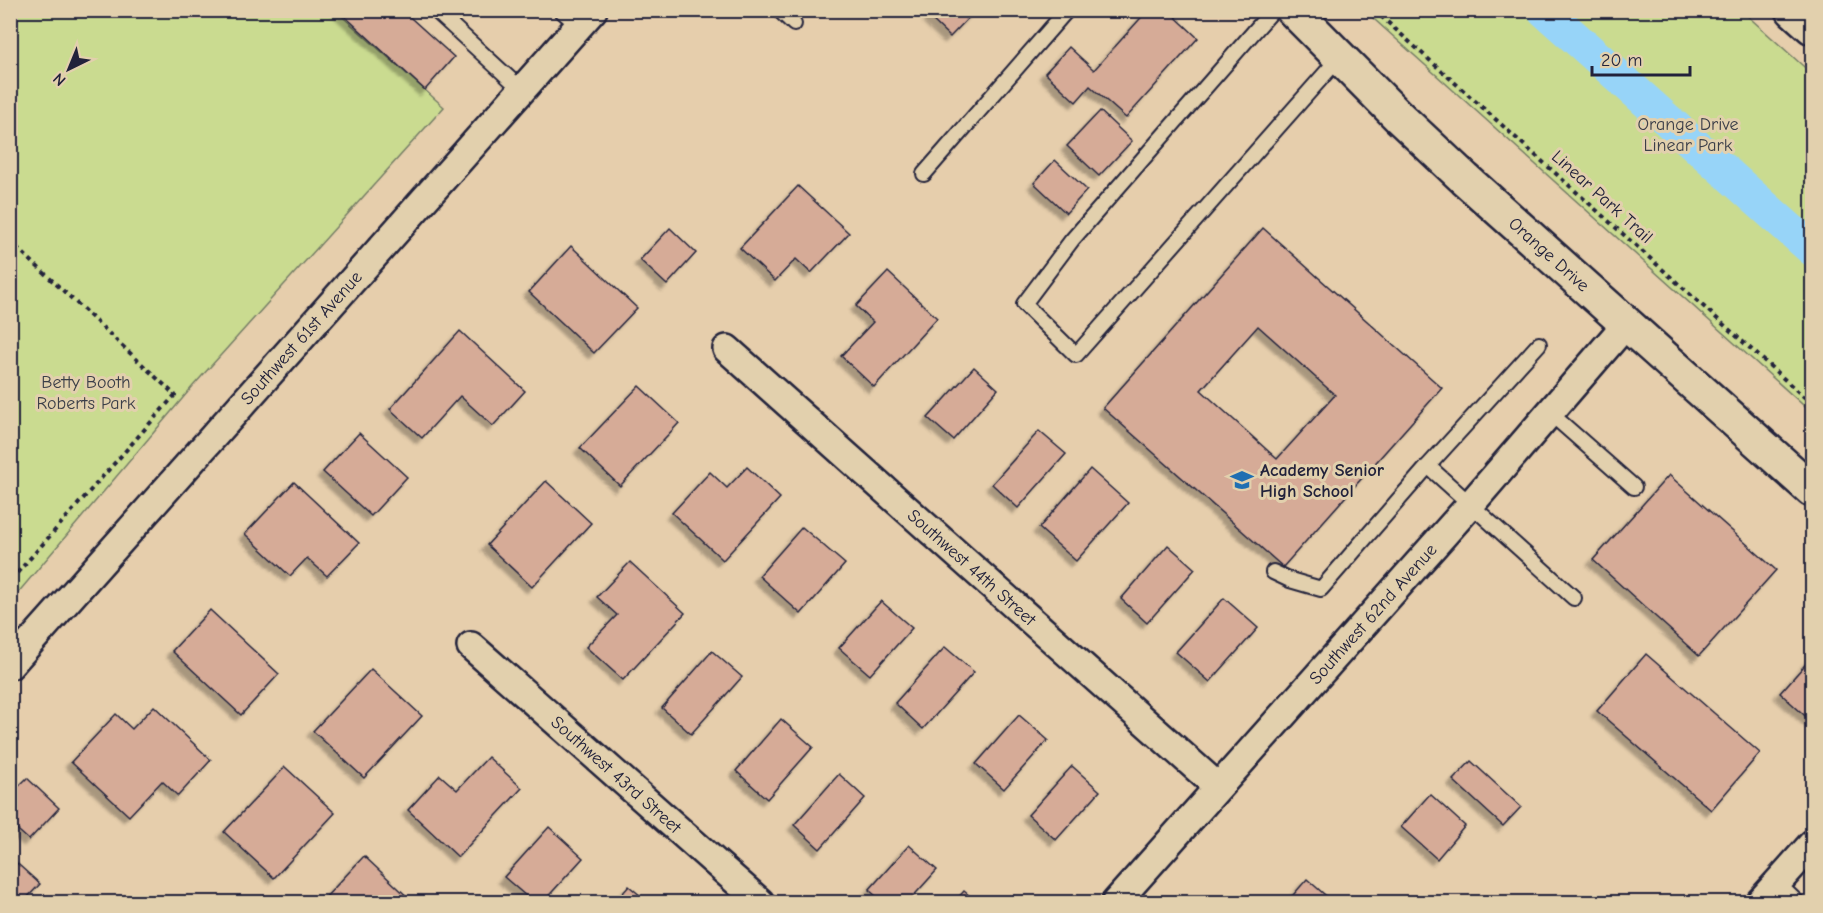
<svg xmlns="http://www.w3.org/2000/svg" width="1823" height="913" viewBox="0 0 1823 913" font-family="'Comic Neue',sans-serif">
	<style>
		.green { fill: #cadb90; stroke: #767e66; stroke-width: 1.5 }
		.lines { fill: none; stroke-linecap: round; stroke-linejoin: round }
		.canal { stroke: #97d4f8; stroke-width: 34 }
		.building { fill: #d6ab97; stroke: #22223b; stroke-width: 1.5; fill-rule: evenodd; filter: url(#shadow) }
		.service-casing { stroke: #22223b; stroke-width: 18 }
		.minor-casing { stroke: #22223b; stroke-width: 32 }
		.tertiary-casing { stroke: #22223b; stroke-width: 38 }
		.primary-casing { stroke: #22223b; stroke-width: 38 }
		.path { stroke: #22223b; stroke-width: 4; stroke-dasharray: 4.5 4.5; stroke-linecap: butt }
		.service { stroke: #e2d0ad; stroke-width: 14 }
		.minor { stroke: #e2d0ad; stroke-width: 27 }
		.tertiary { stroke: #e2d0ad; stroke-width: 33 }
		.primary { stroke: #e2d0ad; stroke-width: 33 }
		.labels { text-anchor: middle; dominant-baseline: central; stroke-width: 6; stroke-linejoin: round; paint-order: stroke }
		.park-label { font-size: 18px; fill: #3b3e48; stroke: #e2d0ad }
		.street-label { font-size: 18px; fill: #22223b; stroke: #e2d0ad }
		.poi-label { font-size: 18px; font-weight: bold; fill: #22223b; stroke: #e2d0ad; text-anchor: start }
	</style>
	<defs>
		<filter id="shadow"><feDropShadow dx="-5.5" dy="5.5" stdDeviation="1.5" flood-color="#0004"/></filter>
	</defs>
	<rect width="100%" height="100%" fill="#e6ceac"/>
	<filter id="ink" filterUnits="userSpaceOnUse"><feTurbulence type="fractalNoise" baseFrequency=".0167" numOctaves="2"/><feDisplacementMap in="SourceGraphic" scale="12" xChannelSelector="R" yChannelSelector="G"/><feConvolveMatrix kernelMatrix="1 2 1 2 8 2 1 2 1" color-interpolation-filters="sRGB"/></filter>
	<g filter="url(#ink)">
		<g class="green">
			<path d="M11,10L336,11L444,107L193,386L11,601Z"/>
			<path d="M1365,11H1742L1812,74V413Z"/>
		</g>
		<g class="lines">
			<path class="canal" d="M1544,10L1812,249"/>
		</g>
		<g class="building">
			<path d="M338,10H402L454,57L425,90Z"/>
			<path d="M935,10H976L950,37L929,17Z"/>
			<path d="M1148,10H1168L1198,38L1126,118L1090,86L1076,102L1045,73L1069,47L1094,70Z"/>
			<path d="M1100,111L1132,141L1099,176L1067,146Z"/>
			<path d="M1055,160L1087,190L1066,213L1034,183Z"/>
			<path d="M798,186L849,233L811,273L796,259L775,281L740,248Z"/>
			<path d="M670,228L696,253L667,285L640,260Z"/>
			<path d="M1263,228L1442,388L1283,567L1103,408ZM1258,326L1335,395L1277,459L1201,390Z"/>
			<path d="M571,246L637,308L594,353L529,292Z"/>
			<path d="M888,272L937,318L874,387L841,356L873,322L856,306Z"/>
			<path d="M460,331L525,391L493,426L460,396L422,438L390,409Z"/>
			<path d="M974,367L998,389L953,440L928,418Z"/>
			<path d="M639,386L679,423L620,486L580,448Z"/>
			<path d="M1039,431L1066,454L1018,508L992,484Z"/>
			<path d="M359,433L407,477L371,516L323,472Z"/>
			<path d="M747,467L780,498L723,560L672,513L710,472L727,488Z"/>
			<path d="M1090,469L1128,503L1076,561L1039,528Z"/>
			<path d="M1669,475L1776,570L1699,656L1593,560Z"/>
			<path d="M546,481L591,523L532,587L487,545Z"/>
			<path d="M294,482L359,543L327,576L307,558L290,576L245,534Z"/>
			<path d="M802,527L845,564L801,614L759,576Z"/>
			<path d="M1168,545L1195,569L1147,623L1121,599Z"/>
			<path d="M630,562L685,613L623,680L586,647L617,615L597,597Z"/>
			<path d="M1224,598L1258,628L1210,682L1176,652Z"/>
			<path d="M881,601L912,628L870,675L839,648Z"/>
			<path d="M210,610L279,674L241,715L172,651Z"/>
			<path d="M945,647L974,672L923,729L895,703Z"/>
			<path d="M712,651L742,677L691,734L662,708Z"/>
			<path d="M1646,654L1760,753L1711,810L1597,711Z"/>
			<path d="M1812,657V722L1780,693Z"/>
			<path d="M371,669L422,716L364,778L313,731Z"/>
			<path d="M154,706L211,760L178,796L162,781L129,816L71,762L116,714L132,729Z"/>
			<path d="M1019,715L1048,740L1004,789L976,764Z"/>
			<path d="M781,719L813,747L767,799L736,771Z"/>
			<path d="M488,757L522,788L458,857L408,810L440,775L457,790Z"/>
			<path d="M1471,761L1521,807L1503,826L1453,780Z"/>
			<path d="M1072,766L1100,791L1056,840L1028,815Z"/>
			<path d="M285,767L335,813L274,878L224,832Z"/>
			<path d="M839,774L865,798L820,849L794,825Z"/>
			<path d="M27,778L59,808L29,840L10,823V795Z"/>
			<path d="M1430,794L1465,826L1437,859L1401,827Z"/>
			<path d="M549,827L583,858L543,902H533L504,877Z"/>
			<path d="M909,845L937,870L908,902H883L869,890Z"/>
			<path d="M364,856L413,902H330L325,898Z"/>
			<path d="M10,857L40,884L23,902H10Z"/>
			<path d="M1307,879L1333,902H1287Z"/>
			<path d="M629,886L648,902H615Z"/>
			<path d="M964,891L977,902H954Z"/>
		</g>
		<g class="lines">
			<g class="service-casing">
				<g id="service">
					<path d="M435,10L522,90"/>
					<path d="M561,10L579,26"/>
					<path d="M779,10L794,24"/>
					<path d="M1273,10L1072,240L1024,304L1076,355L1339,58"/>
					<path d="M924,174L1067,10"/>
					<path d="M1550,413L1634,487"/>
					<path d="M1428,466L1574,598"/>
					<path d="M1273,572L1290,580L1321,589L1428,466L1539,344"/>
					<path d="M1777,883L1797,902"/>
				</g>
			</g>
			<g class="minor-casing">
				<g id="minor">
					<path id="s1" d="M727,349L1218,787"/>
					<path id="s2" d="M471,646L760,902"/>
					<path id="s3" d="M10,665L593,10"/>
					<path id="s4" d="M1116,902L1471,504L1627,323"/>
					<path d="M1760,902L1812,844"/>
				</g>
			</g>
			<g class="tertiary-casing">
				<g id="tertiary">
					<path id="s5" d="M1293,10L1399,117L1465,179L1812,490"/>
				</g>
			</g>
			<g class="primary-casing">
				<path id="primary" d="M1793,10L1812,27"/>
			</g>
			<g class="path">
				<path d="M1374,10L1812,404"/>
				<path d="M10,241L175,395L10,581"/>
			</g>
			<use href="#service" class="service"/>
			<use href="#minor" class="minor"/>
			<use href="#tertiary" class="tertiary"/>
			<use href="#primary" class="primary"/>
		</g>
	</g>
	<defs>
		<g id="school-bare" transform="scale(1.8)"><path d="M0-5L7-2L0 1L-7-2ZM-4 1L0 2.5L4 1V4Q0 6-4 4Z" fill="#1f6fb2" stroke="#e2d0ad" stroke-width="2.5" paint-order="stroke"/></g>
	</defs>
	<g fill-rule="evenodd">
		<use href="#school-bare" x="1242" y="480"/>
	</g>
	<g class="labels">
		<g class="park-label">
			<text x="1688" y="124">Orange Drive<tspan x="1688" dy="21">Linear Park</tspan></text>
			<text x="86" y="382">Betty Booth<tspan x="86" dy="21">Roberts Park</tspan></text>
		</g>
		<g class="street-label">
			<text transform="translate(1602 197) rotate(42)">Linear Park Trail</text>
			<text stroke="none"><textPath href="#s5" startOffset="354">Orange Drive</textPath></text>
			<text stroke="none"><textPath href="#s3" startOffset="438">Southwest 61st Avenue</textPath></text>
			<text stroke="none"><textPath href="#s1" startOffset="328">Southwest 44th Street</textPath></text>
			<text stroke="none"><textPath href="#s4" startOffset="386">Southwest 62nd Avenue</textPath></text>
			<text stroke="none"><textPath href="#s2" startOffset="194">Southwest 43rd Street</textPath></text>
		</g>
		<g class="poi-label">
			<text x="1260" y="470">Academy Senior<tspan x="1260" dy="21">High School</tspan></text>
		</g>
	</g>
	<rect width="1823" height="913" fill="none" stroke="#e2d0ad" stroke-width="36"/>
	<rect x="18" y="18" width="1787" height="877" fill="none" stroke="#22223b" stroke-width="2" filter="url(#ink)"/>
	<g transform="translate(69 69) rotate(223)" stroke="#e2d0ad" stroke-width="4.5" paint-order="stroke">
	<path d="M0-4.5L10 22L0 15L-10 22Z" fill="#22223b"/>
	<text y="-9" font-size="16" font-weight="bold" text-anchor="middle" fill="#22223b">N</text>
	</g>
	<path d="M1592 66v9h98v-9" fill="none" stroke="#22223b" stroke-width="3"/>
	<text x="1601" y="66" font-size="18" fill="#22223b" stroke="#e2d0ad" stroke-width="4.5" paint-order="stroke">20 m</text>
</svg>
